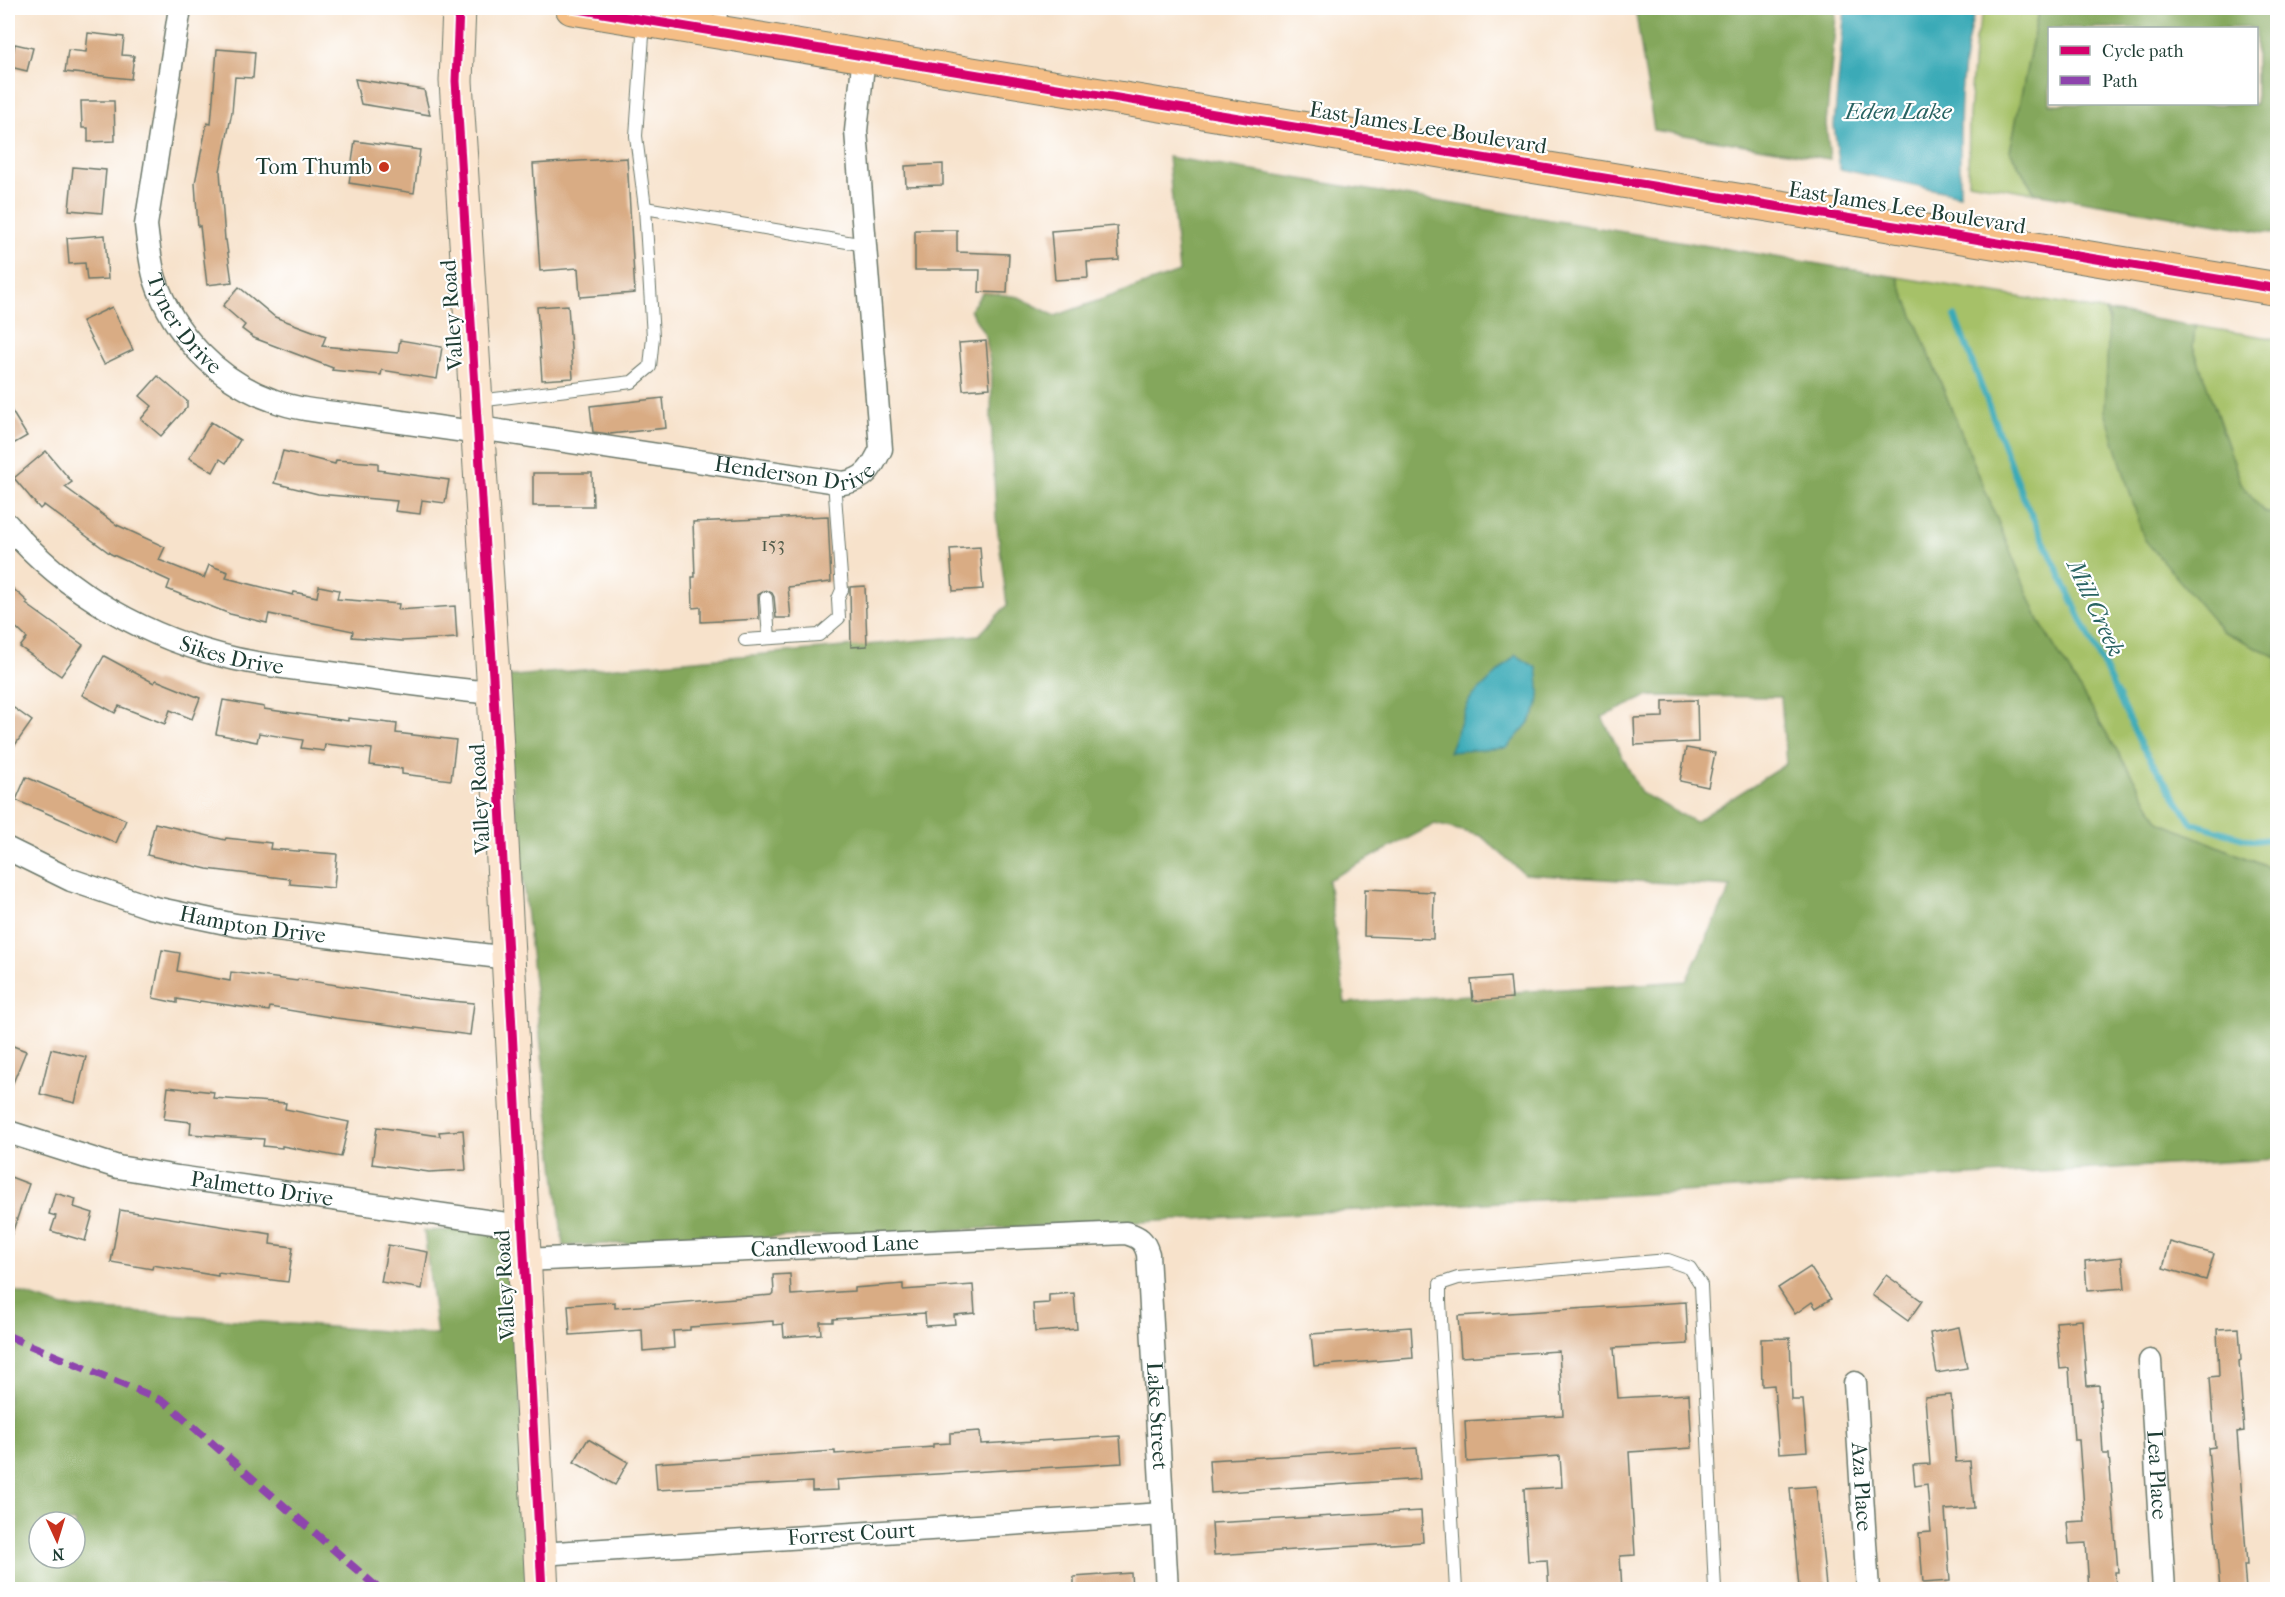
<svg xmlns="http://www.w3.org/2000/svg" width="2285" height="1597" viewBox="0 0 2285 1597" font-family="'IM FELL French Canon',serif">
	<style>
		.green { fill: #a6c168; stroke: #627f4e; stroke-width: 1.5 }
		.forest { fill: #84a75c; stroke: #527248; stroke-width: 1.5; fill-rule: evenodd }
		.water { fill: #3aaab7; stroke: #2c7476; stroke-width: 1.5 }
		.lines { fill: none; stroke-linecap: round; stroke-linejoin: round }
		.stream { stroke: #3aaab7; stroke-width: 6 }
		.building { fill: #d9ac84 }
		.lane-casing { stroke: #6b7769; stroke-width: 14 }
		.street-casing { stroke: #6b7769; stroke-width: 25 }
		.secondary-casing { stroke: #6b7769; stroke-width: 35 }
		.primary-casing { stroke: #6b7769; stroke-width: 35 }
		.lane { stroke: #fff; stroke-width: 12 }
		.street { stroke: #fff; stroke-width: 22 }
		.secondary { stroke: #fbe5cf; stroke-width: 33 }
		.primary { stroke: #f5be86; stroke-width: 33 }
		.quiet { stroke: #8e44ad; stroke-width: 8; stroke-dasharray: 15 8; stroke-linecap: butt }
		.cycleway-casing { stroke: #fff; stroke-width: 13 }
		.cycleway { stroke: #d6006c; stroke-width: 9 }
		.poi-dot { fill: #c8321e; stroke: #fff; stroke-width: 2 }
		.labels { text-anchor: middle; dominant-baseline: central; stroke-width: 4.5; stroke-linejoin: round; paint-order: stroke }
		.number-label { font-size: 20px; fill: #4e5948 }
		.street-label { font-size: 22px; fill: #1f3d34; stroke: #fff }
		.poi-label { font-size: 22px; fill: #1f3d34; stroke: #fff; text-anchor: end }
		.water-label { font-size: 24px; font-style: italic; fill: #286362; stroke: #fff }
	</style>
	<rect width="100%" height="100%" fill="#fff"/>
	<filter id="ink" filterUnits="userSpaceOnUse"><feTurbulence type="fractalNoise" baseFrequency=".0167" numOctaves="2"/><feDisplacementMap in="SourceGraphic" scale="12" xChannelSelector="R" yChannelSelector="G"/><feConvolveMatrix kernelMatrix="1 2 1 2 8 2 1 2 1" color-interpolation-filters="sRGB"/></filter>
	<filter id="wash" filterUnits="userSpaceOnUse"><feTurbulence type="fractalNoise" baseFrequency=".008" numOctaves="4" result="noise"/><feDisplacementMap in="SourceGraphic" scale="24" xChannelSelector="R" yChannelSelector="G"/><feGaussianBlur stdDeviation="1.35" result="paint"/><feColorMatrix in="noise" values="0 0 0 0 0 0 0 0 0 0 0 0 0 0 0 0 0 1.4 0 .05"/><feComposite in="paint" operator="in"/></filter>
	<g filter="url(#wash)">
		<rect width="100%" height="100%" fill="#f7e2cb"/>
		<g class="green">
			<path d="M1985,8H2039L2010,151L2035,193L1968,182L1969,116L1975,39Z"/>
			<path d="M1897,277L2105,311L2222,631L2277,657V871L2160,822L2040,623Z"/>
			<path d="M2195,326L2277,339V515L2263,511L2241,483L2193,346Z"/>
		</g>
		<g class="forest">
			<path d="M1635,8H1833L1836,16L1826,124L1830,159L1654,130Z"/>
			<path d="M2039,8H2277V234L2035,193L2010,151ZM2256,28V104H2050V28Z"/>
			<path d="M1168,157L1897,277L2040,623L2160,822L2277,871V1159L1141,1222L563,1246L506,725L503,677L979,635L1007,605L996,517L991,417L992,374L986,337L970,310L983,292L1019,297L1055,316L1179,272ZM1648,696L1781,697L1786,764L1695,822L1641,793L1602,717ZM1435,824L1481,836L1524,874L1731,887L1686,981L1345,1003L1328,880Z"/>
			<path d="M2105,311L2195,326L2193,346L2241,483L2263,511L2277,515V657L2222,631L2144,539L2105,411L2109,317Z"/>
			<path d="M464,1229L510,1236L532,1589H8V1289L64,1307L437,1335L424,1231ZM39,1522H75V1558H39Z"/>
		</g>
		<g class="water">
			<path d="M1845,8H1976C1957,67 1960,133 1960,195L1840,169L1834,126Z"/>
			<path d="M1516,655L1537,668C1544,713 1535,715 1507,748L1449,752L1470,699Z"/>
		</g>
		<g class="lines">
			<path class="stream" d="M1955,316L2023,497L2141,745L2192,823L2254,841L2278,838"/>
		</g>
		<g id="blocks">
			<g class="building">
				<path d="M88,33L124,37L122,55L134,56L131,79L65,72L68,50L86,52Z"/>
				<path d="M15,44L33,48L27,71L10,67Z"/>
				<path d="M217,49L255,52L253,78L235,77L232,112L220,171L225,240H226L232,282L207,285L200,226L198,227L195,183L207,123L211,124Z"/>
				<path d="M355,79L424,90L430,115L361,104Z"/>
				<path d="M81,101H114L115,141L88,142V128H82Z"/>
				<path d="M355,141L420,150L414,193L349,183Z"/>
				<path d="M627,158L635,293L580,297L578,268L540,271L533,164Z"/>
				<path d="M943,164V185L906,186L905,166Z"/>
				<path d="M73,167L106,170L102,213L69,210Z"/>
				<path d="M1117,226L1119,260L1087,262L1088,278L1055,280L1051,231Z"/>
				<path d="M915,230H957V252L1009,254L1007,293L979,292L980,270H915Z"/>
				<path d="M105,235L108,279L87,280L85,263L69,264L67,238Z"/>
				<path d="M239,287L275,317L326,336L322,346L398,353L400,340L442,347L437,379L382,370L381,375L332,370L333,368L254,338L242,329L245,325L223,306Z"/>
				<path d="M568,305L573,378L542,380L537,307Z"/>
				<path d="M112,307L133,350L104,364L82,321Z"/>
				<path d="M986,341L990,388L963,390L959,343Z"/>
				<path d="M158,376L187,401V407L161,436L141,419L152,406L140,396Z"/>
				<path d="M663,398L666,428L610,434L593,432L590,406Z"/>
				<path d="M8,405L27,436L8,447Z"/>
				<path d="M211,422L240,440L226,463L220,459L213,472L189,458Z"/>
				<path d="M46,451L72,482L65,487L117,525L165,547L159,560L204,578L209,565L228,572L226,578L293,595L294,592L317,597L319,586L339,590L337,599L399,604L398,610L455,606L457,638L402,641L352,637L353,631L269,614L267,623L230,614L167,589L170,581L111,554L44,505L40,509L14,478Z"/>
				<path d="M283,451L335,464L336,460L378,463V470L449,480L445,503L422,500L420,514L395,511L397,501L318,494L274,483Z"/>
				<path d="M533,473H592L593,506H533Z"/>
				<path d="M828,516L831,582L788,587L791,618H776L774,597L772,593L766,590L758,595L759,619L701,622V607L693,608L692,577H695L693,522Z"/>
				<path d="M980,547L983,589L953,591L950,549Z"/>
				<path d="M8,584L28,602L26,604L83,645L61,676L20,647L27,638L10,622L8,625Z"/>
				<path d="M865,586L867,646L851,647L850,587Z"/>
				<path d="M104,656L154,683L156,680L200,698L192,719L170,710L165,724L119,706L115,713L82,695Z"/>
				<path d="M223,700L264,707V709L348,721V718L397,724L396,733L456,740L451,780L402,774V769L370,765L372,749L325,744L324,751L301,748L303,740L259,733L257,742L216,734Z"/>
				<path d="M1697,700L1698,742L1635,745L1634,718L1663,717V701Z"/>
				<path d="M14,708L32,721L8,755V716Z"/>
				<path d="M1686,748L1715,753L1708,787L1680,781Z"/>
				<path d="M26,777L126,820L116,843L16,800Z"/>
				<path d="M155,823L225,840L226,838L271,843L270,849L337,854L334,888L290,884V879L207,869L147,855Z"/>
				<path d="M1365,889L1434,892L1433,939L1364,936Z"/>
				<path d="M162,950L180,953L177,971L230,981L231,972L297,981L298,979L427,999L474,1003L470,1035L336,1018L270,1007L269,1011L200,1001L199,1003L177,999V1003L153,998Z"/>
				<path d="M1510,977L1512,998L1473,1001L1471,980Z"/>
				<path d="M8,1044L26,1051L8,1095Z"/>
				<path d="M51,1049L86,1057L75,1103L40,1094Z"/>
				<path d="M168,1087L214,1092L213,1098L286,1103L285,1109L349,1122L341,1157L282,1146V1148L263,1146L264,1139L190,1134L191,1122L164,1119Z"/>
				<path d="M377,1127L440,1136L439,1132L463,1130L466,1170L429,1172L372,1164Z"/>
				<path d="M8,1176L29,1184L10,1239L8,1238Z"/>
				<path d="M55,1193L76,1199L74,1207L93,1213L85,1241L51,1231L56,1216L49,1214Z"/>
				<path d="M120,1210L271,1234L270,1244L293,1247L288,1282L218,1273V1276L153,1265L152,1269L111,1262Z"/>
				<path d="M2170,1242L2214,1254L2206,1280L2163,1268Z"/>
				<path d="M388,1245L428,1252L422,1289L381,1282Z"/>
				<path d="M2122,1257L2125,1288L2087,1291L2085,1261Z"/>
				<path d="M1810,1267L1831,1299L1816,1308L1812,1302L1795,1314L1778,1288Z"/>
				<path d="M790,1274L791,1295L854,1291V1288L903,1284V1290L973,1285L975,1313L954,1315L955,1324L926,1326L925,1313L833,1319V1322H820L821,1334L784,1337L783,1324L773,1325V1321L690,1327V1330L673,1331L674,1348L643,1351L642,1330L570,1335L568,1305L615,1302V1308L772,1295L774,1293L773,1275Z"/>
				<path d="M1886,1275L1922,1301L1908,1321L1872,1295Z"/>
				<path d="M1074,1293L1077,1329L1035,1332L1033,1304L1049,1303V1295Z"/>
				<path d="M1686,1302L1688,1344L1614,1348L1618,1398L1689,1394L1692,1448L1629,1452L1635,1555L1620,1556L1622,1590H1549L1547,1560L1528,1561L1524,1489L1562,1487L1560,1456L1467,1462L1465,1421L1563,1415L1559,1351L1461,1357L1458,1316Z"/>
				<path d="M2082,1320L2087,1386L2099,1385L2103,1454H2109L2118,1572H2115L2116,1590H2089L2086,1543L2069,1544L2067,1522L2085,1521L2079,1440H2074L2069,1368L2060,1369L2056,1322Z"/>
				<path d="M1411,1327L1413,1358L1314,1366L1311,1334Z"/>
				<path d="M1959,1327L1967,1368L1937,1373L1930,1333Z"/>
				<path d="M2239,1328L2241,1360L2239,1361L2244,1431L2237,1432L2247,1565H2244L2246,1590H2220L2208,1448L2215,1447L2210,1377L2219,1376L2217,1329Z"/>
				<path d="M1790,1338L1792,1400H1803L1807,1451L1779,1453L1774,1385L1762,1386L1761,1339Z"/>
				<path d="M1951,1395L1956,1462L1970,1461L1974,1508L1945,1510L1950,1581L1923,1583L1919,1533L1931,1532L1927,1484L1915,1486L1913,1465L1930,1464L1925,1397Z"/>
				<path d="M980,1431L981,1444L1120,1436L1122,1463L837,1480L838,1490L812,1491V1482L657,1490L655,1463L835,1451V1454L933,1447V1444L950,1443V1433Z"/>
				<path d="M588,1439L628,1462L615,1485L574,1462Z"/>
				<path d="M1417,1448L1420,1479L1211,1493L1209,1460Z"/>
				<path d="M1816,1486L1826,1586L1799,1588L1790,1488Z"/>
				<path d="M1421,1511L1423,1542L1214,1555L1212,1523Z"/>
				<path d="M1131,1573L1132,1590H1074V1577Z"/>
			</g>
		</g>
	</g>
	<g filter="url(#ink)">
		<use href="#blocks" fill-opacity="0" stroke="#6b7769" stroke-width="1.5"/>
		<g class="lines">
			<g class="lane-casing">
				<g id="lane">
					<path d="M718,30L722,8"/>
					<path d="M645,208L865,245"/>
					<path d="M478,401L632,382L650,367L653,337L645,208L636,136L644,21"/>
					<path d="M766,598L769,638"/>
					<path d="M745,640L819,635L839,618L838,599L842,590L834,481"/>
					<path d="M1456,1590L1440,1301V1284L1458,1278L1668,1260L1690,1268L1701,1285L1715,1590"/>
				</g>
			</g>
			<g class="street-casing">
				<g id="street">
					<path id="s1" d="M180,8L146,225C148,243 150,261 155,279C173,334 217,380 272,400C297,410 326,412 352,415C395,421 437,427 479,433"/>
					<path id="s2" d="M479,428L843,483C865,480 872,468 881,449L856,131L864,55"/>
					<path id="s3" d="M8,525C65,593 150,640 236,659C272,667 309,670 345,675C395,682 444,689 494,693"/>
					<path id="s4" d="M8,849L71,880L150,907L235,925L508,958"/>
					<path id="s5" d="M8,1132L118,1167L178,1177L521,1226"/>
					<path id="s6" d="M523,1260L1126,1233C1139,1237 1144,1240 1148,1254L1167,1590"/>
					<path id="s7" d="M2150,1361L2164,1590"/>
					<path id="s8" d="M1855,1383L1868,1590"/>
					<path id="s9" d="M540,1554L1163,1514"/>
				</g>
			</g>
			<g class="secondary-casing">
				<path id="secondary" d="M459,8L456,81L494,693L542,1590"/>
			</g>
			<g class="primary-casing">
				<path id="primary" d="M572,8L2278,289"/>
			</g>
			<use href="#lane" class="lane"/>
			<use href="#street" class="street"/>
			<use href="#secondary" class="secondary"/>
			<use href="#primary" class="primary"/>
			<path class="quiet" d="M8,1336L165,1402L380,1590"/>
			<g class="cycleway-casing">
				<g id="cycleway">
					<path d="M459,8L456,81L494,693L542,1590"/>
					<path d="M572,8L2278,289"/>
				</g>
			</g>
			<use href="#cycleway" class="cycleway"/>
		</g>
	</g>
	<circle class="poi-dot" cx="384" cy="167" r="6"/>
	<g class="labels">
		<g class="number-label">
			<text x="773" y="544">153</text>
		</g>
		<g class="street-label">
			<text transform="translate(1428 128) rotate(9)">East James Lee Boulevard</text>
			<text transform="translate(1907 208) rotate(9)">East James Lee Boulevard</text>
			<text transform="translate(452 315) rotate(-94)">Valley Road</text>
			<text stroke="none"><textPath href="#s1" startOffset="328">Tyner Drive</textPath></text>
			<text stroke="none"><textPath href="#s2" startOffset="320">Henderson Drive</textPath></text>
			<text stroke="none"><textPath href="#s3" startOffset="264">Sikes Drive</textPath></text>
			<text transform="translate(480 799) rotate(-93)">Valley Road</text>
			<text stroke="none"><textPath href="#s4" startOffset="258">Hampton Drive</textPath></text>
			<text stroke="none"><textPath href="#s5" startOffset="261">Palmetto Drive</textPath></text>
			<text stroke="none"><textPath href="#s6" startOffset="312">Candlewood Lane</textPath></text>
			<text transform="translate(505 1285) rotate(-93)">Valley Road</text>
			<text stroke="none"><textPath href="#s6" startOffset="798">Lake Street</textPath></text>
			<text stroke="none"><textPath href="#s7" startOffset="114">Lea Place</textPath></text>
			<text stroke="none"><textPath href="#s8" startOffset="104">Aza Place</textPath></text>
			<text stroke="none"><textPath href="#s9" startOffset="312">Forrest Court</textPath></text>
		</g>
		<g class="poi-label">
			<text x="372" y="167">Tom Thumb</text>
		</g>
		<g class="water-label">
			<text x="1898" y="111">Eden Lake</text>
			<text transform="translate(2096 608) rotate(65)">Mill Creek</text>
		</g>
	</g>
	<rect width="2285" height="1597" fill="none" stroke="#fff" stroke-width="30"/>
	<rect x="2048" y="27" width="210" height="78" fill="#ffffff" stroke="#a5b1ae" stroke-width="1.5"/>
	<rect x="2060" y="46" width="30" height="9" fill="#d6006c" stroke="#a5b1ae" stroke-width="1.5"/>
	<text x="2102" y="57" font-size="18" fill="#1f3d34">Cycle path</text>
	<rect x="2060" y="76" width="30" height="9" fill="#8e44ad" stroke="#a5b1ae" stroke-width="1.5"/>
	<text x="2102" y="87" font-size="18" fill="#1f3d34">Path</text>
	<g transform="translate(57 1540) rotate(176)"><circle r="28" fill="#ffffff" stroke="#a5b1ae" stroke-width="1.5"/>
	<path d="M0-4.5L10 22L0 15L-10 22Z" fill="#c8321e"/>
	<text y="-9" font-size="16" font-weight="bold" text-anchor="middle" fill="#1f3d34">N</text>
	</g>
</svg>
